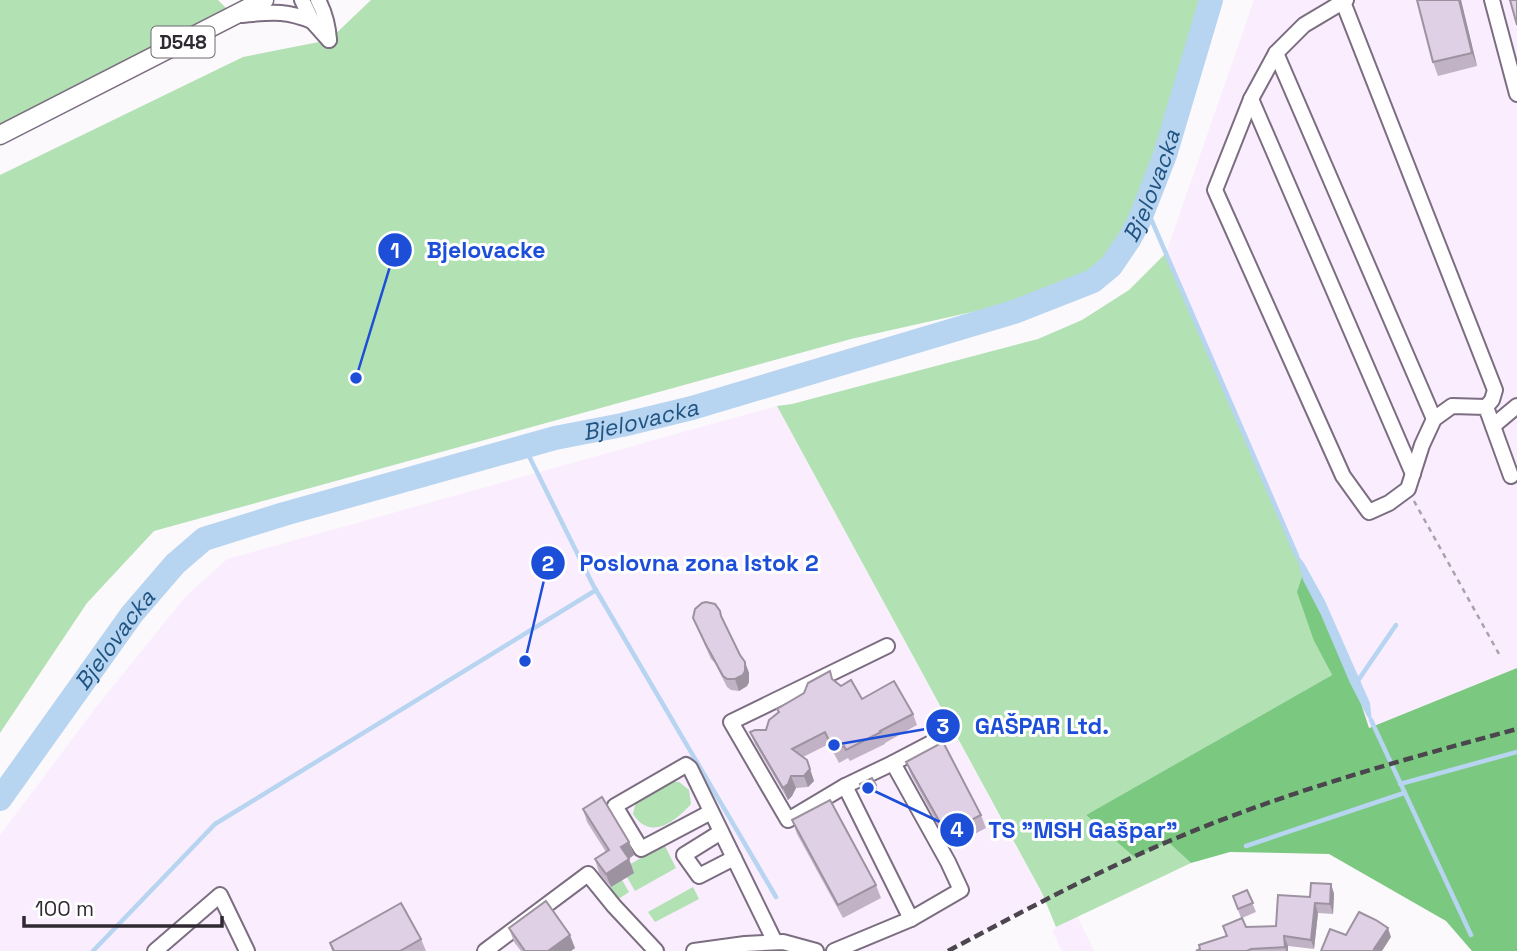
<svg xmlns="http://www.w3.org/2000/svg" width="1517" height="951" viewBox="0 0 1517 951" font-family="'Space Grotesk',sans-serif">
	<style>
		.built { fill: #faedfe }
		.green { fill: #b2e1b3 }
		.forest { fill: #7bc881 }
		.water { fill: #b7d4f0 }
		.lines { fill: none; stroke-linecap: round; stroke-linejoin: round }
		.stream { stroke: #b7d4f0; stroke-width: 4.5 }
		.river { stroke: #b7d4f0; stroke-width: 24 }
		.minor-casing { stroke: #7c6e81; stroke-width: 18 }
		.major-casing { stroke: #7c6e81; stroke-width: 21 }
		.path { stroke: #a8a3a9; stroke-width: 2.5; stroke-dasharray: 5 5; stroke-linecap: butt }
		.minor { stroke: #fff; stroke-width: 14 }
		.major { stroke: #fff; stroke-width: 18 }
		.rail { stroke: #4b454d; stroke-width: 4.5; stroke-dasharray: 10 5; stroke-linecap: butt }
		.wall { fill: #c1b3c5 }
		.shaded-wall { fill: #9d92a0 }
		.building { fill: #e0d0e5; stroke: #9d92a0; stroke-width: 2 }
		.labels { text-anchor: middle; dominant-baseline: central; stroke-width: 6; stroke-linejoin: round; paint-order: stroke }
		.shield { fill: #fff; stroke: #6d696f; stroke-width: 2 }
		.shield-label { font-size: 19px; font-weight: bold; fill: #2f2931 }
		.water-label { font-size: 23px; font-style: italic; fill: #1f5381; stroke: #fff }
		.leader { fill: none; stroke: #1d4ed8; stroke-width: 2.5 }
		.callout-dot { fill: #1d4ed8; stroke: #fff; stroke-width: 2.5 }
		.mark-label { font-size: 21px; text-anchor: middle; font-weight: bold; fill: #fff }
		.callout-label { font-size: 23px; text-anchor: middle; font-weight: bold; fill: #1d4ed8; stroke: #fff; stroke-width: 6; stroke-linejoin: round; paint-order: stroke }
	</style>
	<rect width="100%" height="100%" fill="#fcf9fd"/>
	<g class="built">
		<path d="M1254,0H1517V668L1369,728L1355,685L1304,571L1166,253Z"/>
		<path d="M777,406L1045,900L948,951H0V835L97,706L186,596L227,559Z"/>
		<path d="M1077,916L1094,951H1062L1052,930Z"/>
	</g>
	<g class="green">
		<path d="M0,0H218L234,16L0,135Z"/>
		<path d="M371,0H1211C1192,63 1176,128 1152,190C1141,216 1131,243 1111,265C1100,278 1086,284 1071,290L851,339L154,531L87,603L0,733V175L243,57L329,40Z"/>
		<path d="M1166,253L1304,571L1314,641L1332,675L1086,815L1134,857L1168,842L1191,863L1056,927L1042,893L777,406L792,404L1038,339L1082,320L1129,290Z"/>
		<path d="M666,781L679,782L689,790L691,804C675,822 650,841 633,814L636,801Z"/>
		<path d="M664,844L676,868L635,891L627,877L634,872L629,865Z"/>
		<path d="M622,880L629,892L614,902L606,890Z"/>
		<path d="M693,887L699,899L655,922L648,912Z"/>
	</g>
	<path class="forest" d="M1304,571L1355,685L1369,728L1517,668V951H1472L1446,921L1329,854L1230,852L1191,863L1168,842L1134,857L1086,815L1332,675L1314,641L1297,592Z"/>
	<path class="water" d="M1295,551L1304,563L1325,601L1370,703L1372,723L1367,716L1350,683L1321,615L1303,580Z"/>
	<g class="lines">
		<g class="stream">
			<path d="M1145,205L1297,556"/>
			<path d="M524,446L593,585L776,897"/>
			<path d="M1357,682L1396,625"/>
			<path d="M1371,720L1471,935"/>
			<path d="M1400,784L1517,752"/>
			<path d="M1246,846L1404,793"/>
			<path d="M93,951L215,824L596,590"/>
		</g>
		<path class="river" id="s1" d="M0,799L132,614L175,564L204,539L284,514L555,438L622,425L692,408L1014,312L1093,281L1111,266L1130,238L1140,219L1165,155L1211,0"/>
		<g class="minor-casing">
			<g id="minor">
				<path d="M302,0L312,21L329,40"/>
				<path d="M318,0C325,13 328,25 329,40"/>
				<path d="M1346,0L1304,25L1276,53L1251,99L1215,190L1343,476L1369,512L1389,503L1408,489L1422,445L1434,419L1452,406L1486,407L1511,476"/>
				<path d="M1492,0L1517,94"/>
				<path d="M1343,2L1495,390L1492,400L1486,407"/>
				<path d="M239,15C269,13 282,9 312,21"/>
				<path d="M1276,53L1434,419"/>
				<path d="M1251,99L1413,474"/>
				<path d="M1493,426L1517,406"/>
				<path d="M887,646L731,722L788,820L845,786L911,919"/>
				<path d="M893,763L935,741"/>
				<path d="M711,812L641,849L615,806L686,765L690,768L775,942"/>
				<path d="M721,832L684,855L699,876L734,858"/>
				<path d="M155,951L220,895L247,951"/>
				<path d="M485,951L588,874L614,906L656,951"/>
				<path d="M694,951L745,944L783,942L816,951"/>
				<path d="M834,951L911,919L961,890L948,862L893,763L845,786"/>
			</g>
		</g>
		<g class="major-casing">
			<path id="major" d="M0,135L264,0"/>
		</g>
		<path class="path" d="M1414,501L1499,654"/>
		<use href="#minor" class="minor"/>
		<use href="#major" class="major"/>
		<path class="rail" d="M948,951C1020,913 1092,874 1167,842C1281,793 1398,761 1517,729"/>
	</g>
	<g class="wall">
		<path d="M1417,0H1461L1477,66L1438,76L1433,62Z"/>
		<path d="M693,618L724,623L740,655L745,662L749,673V682L747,686L739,691L731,690L727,687L715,663L711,659Z"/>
		<path d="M833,680L862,699L913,714L917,725L885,743V744L850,761L848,758L839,763L829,744L803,757L807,760L814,781L808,787L796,788L792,796L788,800L755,744L750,732L766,730L778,713L777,709Z"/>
		<path d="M906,762L981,815L986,828L950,847L911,775Z"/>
		<path d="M860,784L876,785L877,789L865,796Z"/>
		<path d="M583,809L629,842L634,855L629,859L634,873L611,887L599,873L595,859L606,852L587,822Z"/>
		<path d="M792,820L876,885L881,898L843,918L797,834Z"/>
		<path d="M1331,884L1334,894L1333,914L1318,913L1314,949L1288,946V951H1196L1226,936L1223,926L1241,918L1233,896L1247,890L1256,912L1242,918L1246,927L1276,926L1310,897Z"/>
		<path d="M509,928L575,948L571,951H521L514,942Z"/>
		<path d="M421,939L426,951H332L330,943Z"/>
	</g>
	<g class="shaded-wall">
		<path d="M1459,0H1461L1477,66L1472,53Z"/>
		<path d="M745,662L749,673V682L747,686L739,691L735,679Z"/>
		<path d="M807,760L814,781L808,787L804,776Z"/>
		<path d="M791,776L796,788L792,796L788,800L783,788Z"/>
		<path d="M629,842L634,855L626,860L621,847Z"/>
		<path d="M629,859L634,873L611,887L606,874Z"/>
		<path d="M1331,884L1334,894L1333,914L1330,904Z"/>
		<path d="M1315,903L1318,913L1314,949L1311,940Z"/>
		<path d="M1388,928L1391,937L1382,951H1375L1374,949Z"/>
		<path d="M570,935L575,948L571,951H548Z"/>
		<path d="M1284,936L1288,946V951H1286L1285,947Z"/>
	</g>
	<g class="building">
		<path d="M1417,0H1459L1472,53L1433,62Z"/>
		<path d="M1510,0H1517V25Z"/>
		<path d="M706,602L715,604L720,611L721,616L740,655L745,662V671L743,675L735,679H727L723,676L710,652L707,647L693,618L695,609L702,603Z"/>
		<path d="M830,671L832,679L841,686L851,680L862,699L894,681L913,714L880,731L881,732L846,750L844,746L834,751L825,732L792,749L807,760L810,769L804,776H791L788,784L783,788L750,732L755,730H766L769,720L779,712L777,709L804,693L808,683Z"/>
		<path d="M943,742L981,815L946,833L906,762Z"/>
		<path d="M872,778L876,785L863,791L860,784Z"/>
		<path d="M602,797L629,842L621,847L629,859L606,874L595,859L609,850L583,809Z"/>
		<path d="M830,800L876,885L838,905L792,820Z"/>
		<path d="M1311,883L1331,884L1330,904L1315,903L1311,940L1284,936L1285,947L1251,949L1247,951H1196L1200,949L1199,945L1227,936L1223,926L1242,918L1246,927L1276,926L1278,895L1310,897Z"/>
		<path d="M1247,890L1253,903L1238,909L1233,896Z"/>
		<path d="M546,901L570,935L548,951H525L509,928Z"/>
		<path d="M401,903L421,939L400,951H334L330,943Z"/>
		<path d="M1359,912L1376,920L1388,928L1374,949L1377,951H1321L1330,929L1346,935Z"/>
	</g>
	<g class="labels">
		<rect class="shield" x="151.5" y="26.5" width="63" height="31" rx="5"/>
		<g class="shield-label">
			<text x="183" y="42">D548</text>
		</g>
		<g class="water-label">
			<text stroke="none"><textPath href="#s1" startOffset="1372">Bjelovacka</textPath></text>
			<text stroke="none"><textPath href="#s1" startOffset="784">Bjelovacka</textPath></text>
			<text stroke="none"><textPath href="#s1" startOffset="196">Bjelovacka</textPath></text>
		</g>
	</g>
	<path class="leader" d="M356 378L395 250M525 661L548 563M834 745L943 726M868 788L957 830"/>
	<g class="callout-dot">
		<circle cx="356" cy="378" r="7"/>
		<circle cx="525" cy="661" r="7"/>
		<circle cx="834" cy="745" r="7"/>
		<circle cx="868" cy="788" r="7"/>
		<circle cx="395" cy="250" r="18"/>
		<circle cx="548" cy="563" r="18"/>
		<circle cx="943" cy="726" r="18"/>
		<circle cx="957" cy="830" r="18"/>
	</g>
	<g class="mark-label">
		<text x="395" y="258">1</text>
		<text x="548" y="571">2</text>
		<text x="943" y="734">3</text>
		<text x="957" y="837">4</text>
	</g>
	<g class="callout-label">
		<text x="486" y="258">Bjelovacke</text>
		<text x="699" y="571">Poslovna zona Istok 2</text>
		<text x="1042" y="734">GAŠPAR Ltd.</text>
		<text x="1083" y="838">TS "MSH Gašpar"</text>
	</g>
	<path d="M24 916v10h198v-10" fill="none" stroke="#2f2931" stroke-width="3.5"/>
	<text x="35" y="916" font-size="21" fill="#2f2931" stroke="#ffffff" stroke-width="5" paint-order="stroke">100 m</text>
</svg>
